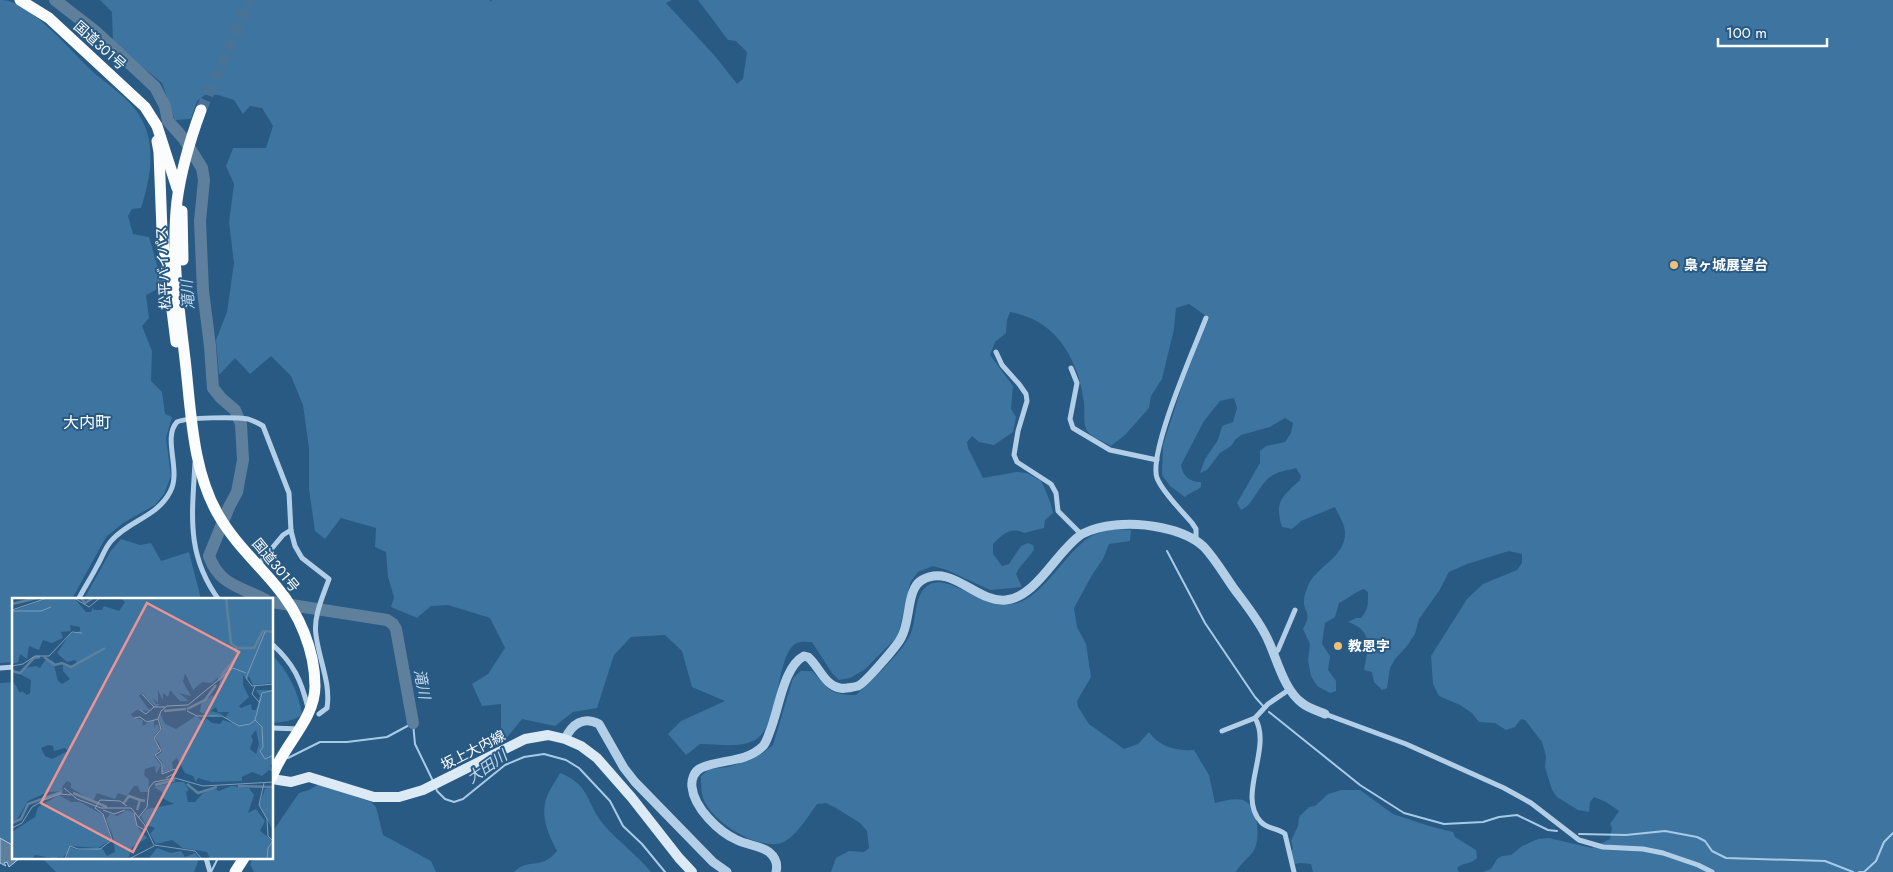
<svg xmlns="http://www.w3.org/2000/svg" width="1893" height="872" viewBox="0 0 1893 872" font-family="Jost,'Noto Sans JP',sans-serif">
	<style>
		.green { fill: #3d74a0 }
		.water { fill: #5f809d; stroke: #a7cbe7 }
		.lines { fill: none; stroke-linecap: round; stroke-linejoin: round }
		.stream { stroke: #a7cbe7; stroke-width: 2 }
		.river { stroke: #5f809d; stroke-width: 12 }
		.trunk-tunnel { stroke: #487396; stroke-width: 11; stroke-dasharray: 11 5.5; stroke-linecap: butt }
		.minor { stroke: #b2cfe7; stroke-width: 5 }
		.tertiary { stroke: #b2cfe7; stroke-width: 9 }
		.secondary { stroke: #dceaf6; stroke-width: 10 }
		.trunk { stroke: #fafcfe; stroke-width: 11 }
		.poi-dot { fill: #eec079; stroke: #285a84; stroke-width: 2 }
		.labels { text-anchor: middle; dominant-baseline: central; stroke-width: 4; stroke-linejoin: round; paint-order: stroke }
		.street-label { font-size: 14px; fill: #fff; stroke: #285a84 }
		.poi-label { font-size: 14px; font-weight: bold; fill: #fff; stroke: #285a84; text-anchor: start }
		.water-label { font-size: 15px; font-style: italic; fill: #bed9ee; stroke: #285a84 }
		.quarter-label { font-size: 16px; fill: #fff; stroke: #285a84 }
		.inset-river { fill: none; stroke: #5f809d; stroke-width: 2.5 }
		.inset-road { fill: none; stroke: #7e9cb5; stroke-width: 1 }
		.view { fill: #ea9494; fill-opacity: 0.15; stroke: #ea9494; stroke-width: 2.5 }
		.inset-edge { fill: none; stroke: #fff; stroke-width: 2.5 }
	</style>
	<rect width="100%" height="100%" fill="#285a84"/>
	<g class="green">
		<path d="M0,0C12,0 21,6 31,13C51,27 73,53 92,71C110,87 132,99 143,122C156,149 150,180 141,208L132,209L128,216L133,234L149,237L163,286L146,295L149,318L142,326L152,351L151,381L162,392L165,414L172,417L166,438L171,476L164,494L155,505L123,523L106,537L72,599L14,600V662L0,663Z"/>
		<path d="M100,0H490L491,2L492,0H672L666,3L715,56L737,84L743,79L747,52L736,41L728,40L698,0H1893V872H1483L1491,869L1497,859L1502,856L1511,855L1522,846L1538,839L1549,838L1592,848L1610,839L1612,828L1610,824L1619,811L1606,802L1594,797L1590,802L1589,812L1578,810L1557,797L1552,790L1545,767L1546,756L1542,742L1525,720L1521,719L1515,727L1506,730L1495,723L1479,722L1472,713L1460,705L1439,696L1433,684L1431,656L1467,599L1483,584L1517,570L1522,563V554L1509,551L1467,564L1449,572L1439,591L1419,619L1415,634L1407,646L1395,659L1390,668L1387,688L1382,690L1374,682L1372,672L1364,670C1368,648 1374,631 1348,622L1356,618H1361C1369,609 1368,603 1368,592L1364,589C1354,592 1348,599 1339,603L1335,617L1325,623L1322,644L1330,656L1328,670L1336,681V691L1330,693L1317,686L1311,676L1308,661L1310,644L1303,629C1313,611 1303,613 1304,600C1304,596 1306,592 1307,588C1315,566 1346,558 1345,532C1345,524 1338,514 1335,507L1301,521L1292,529L1282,527C1274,501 1282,497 1300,480L1301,476L1296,468C1289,470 1280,471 1273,475C1259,483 1254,505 1241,510L1237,503L1260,463V451L1266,446L1285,442L1291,433L1293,423L1285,418L1270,427L1241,435L1235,440L1231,446L1220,453L1207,470L1200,473L1205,459L1218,440L1222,426L1233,422L1237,408L1234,398L1220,401L1204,421L1181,465C1183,477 1190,482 1201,482V487C1195,492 1190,492 1185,497L1170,486L1162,475L1163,445L1184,380L1209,318L1189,304L1176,308L1174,329L1162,379L1151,396L1149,408L1125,435L1111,446C1104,441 1090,438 1086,429C1083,421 1085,411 1084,403C1079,360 1056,319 1010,312L1007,320L1006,333L995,342L990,355L1013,386L1011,409L1016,417L1013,432L994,445L979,442L972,436L967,442L968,448L983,478L1016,472L1027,473L1041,481C1044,486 1053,508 1053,513L1045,520L1044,528L1024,533C1010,526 1002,535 993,544V554L1002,566L1009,564L1021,546L1028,543L1033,545L1034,549C1029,559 1021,563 1016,574L1022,587L990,590L947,570L933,566L918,572L910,583L898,636L864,670L850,678L839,680L832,673L812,642C807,642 801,641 797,643C774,654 783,727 753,741C739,748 715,744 700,744L686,755L668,734L681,721L725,701L692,687L682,651L665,635L631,637L614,655L597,708L573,712L555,726L522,719L501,745V704L482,706L472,684L488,674L505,648L490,618L448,605L431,606L417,618L391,607L394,597L388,577L386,552L375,547L376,528L341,518L325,539L315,531L309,489V448L303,405L291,376L271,356L250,374L235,358L219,375L216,340L227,312L234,263L229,222L234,184L226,166L233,148H266L273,126L262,108L250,106L243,114L234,100L218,95H205L197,101L191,119L175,120L162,83L113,43L112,12Z"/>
		<path d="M1115,529L1131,530L1130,541L1109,544L1103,559L1092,575L1074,608L1077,627L1086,644L1091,677L1077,701L1078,707L1089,724L1124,749L1138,744L1149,732C1159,747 1177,751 1194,750L1209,775L1215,803C1224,801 1234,798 1243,800C1258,805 1261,838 1254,850C1249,858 1240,864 1236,872H831L836,858L849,851L864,852L869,848L867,831L860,823L836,808L826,803L817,804C810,814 795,837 784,842C761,852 719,825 707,806C701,797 701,787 701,776L710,769L728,767L749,760L763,753L773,745L793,678L801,671H812C829,689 829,695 856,695C870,682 899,655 908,639C918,624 912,598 927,586C947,569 988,615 1020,602C1046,592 1066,552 1090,537C1096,533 1107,531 1115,529Z"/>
		<path d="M121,539L140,545L151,543L161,561L189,552L201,599H84L110,552Z"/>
		<path d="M272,655C288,671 299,693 302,715C293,721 283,722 273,723Z"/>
		<path d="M14,682V845L0,841V683Z"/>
		<path d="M560,773C591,785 586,804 604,825C619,842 637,855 651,872H514C529,857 541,871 557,851C547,832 538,811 550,790C553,784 557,779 560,773Z"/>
		<path d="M319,784L371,802L376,807L383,835L431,861L436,872H254L250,864L254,858H272L273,831L299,793L309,790Z"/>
		<path d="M1341,790H1360L1393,814L1429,826L1453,832L1455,837L1476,850L1477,858C1470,865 1463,862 1457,868L1459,872H1313L1311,864L1300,863L1295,864L1291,852L1293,848L1291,841L1298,826L1299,817L1309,807L1315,806L1328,794Z"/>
		<path d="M42,858H197L198,862L194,872H56Z"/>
	</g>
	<path class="water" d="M0,838L14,846V858H20L9,867L7,862L4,863L6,866L0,863Z"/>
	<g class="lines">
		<g class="stream">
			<path d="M1167,551L1205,623L1255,697L1264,707"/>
			<path d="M1269,712L1360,785L1404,813L1444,824L1483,822L1499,817L1517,815L1548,830L1557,831"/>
			<path d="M288,758L320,742H347L387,737L413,723L415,744L433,781"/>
			<path d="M436,788L437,791L445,799L454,802L463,799L505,765L524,757L544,754L566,760L579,768L610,801L623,826L642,844L665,872"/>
			<path d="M1579,834L1626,835L1665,831L1697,837L1705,841L1712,851L1726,858L1825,861L1853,872"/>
			<path d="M212,870L218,858"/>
			<path d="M1859,872H1864L1876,861L1884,842L1893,833"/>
		</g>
		<g class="river">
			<path d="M55,0L95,31L155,87L165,106L168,121L184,139L202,168L204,180L200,221L203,291L210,346L213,388L221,398L235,410L241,424L243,460L237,492L229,507L209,556C219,585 241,587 266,600"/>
			<path d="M272,602L387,620L393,624L396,629L413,723"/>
		</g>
		<path class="trunk-tunnel" d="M201,110L250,0"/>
		<g class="minor">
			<path d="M996,352L1002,365L1019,384L1026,394L1027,401L1018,431L1014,455L1017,462L1051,484L1056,493L1058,511L1082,535"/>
			<path d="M1071,368L1077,383L1070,419L1073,428L1110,450L1157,460"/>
			<path d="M195,463C192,516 186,555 219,600"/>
			<path d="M1196,541V529L1192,523C1182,511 1163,493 1157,478C1148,452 1195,347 1206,318"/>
			<path d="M258,565L283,535L291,530"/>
			<path d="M78,600C84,588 91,578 97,566C102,558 105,547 112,540C130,520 157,517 170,492C182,471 162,438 177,422C187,417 237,417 248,419C254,421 258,423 263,426L289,493L291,531L295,546L302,558L329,579C323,596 313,617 316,635C319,660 331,683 327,708L319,714"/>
			<path d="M272,644C294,664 301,680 308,708"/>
			<path d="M1273,655L1278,650L1295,610"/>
			<path d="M0,668L14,667"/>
			<path d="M1325,714L1406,744L1504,788L1531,803L1579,840L1603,847L1643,849L1663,853L1698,865L1712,872"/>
			<path d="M1255,718C1273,748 1236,796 1261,822C1267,829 1278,828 1285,834L1294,872"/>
			<path d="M272,728L299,729"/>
			<path d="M1222,731L1255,718L1268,704L1290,689"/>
			<path d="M206,858L210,872"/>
		</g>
		<g class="tertiary">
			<path d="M565,739C572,724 583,716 599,724L624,768L635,782L713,862L727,872"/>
			<path d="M776,872C778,864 775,857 769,852C761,846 747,845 737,840C719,832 694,808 692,787C691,780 694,771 701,768C720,759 745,763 762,747C766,744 768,736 770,731C779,710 783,667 804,656L808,657C819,666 824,685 840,688C843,689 854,687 858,686C865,683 897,646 901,638C911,622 906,589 922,580C952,563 976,603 1006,600C1037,597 1057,550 1082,534C1092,529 1104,526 1115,525C1141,522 1184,528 1204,547C1216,560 1225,576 1235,590C1247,606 1260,622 1268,640C1277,659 1284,690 1302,703C1308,708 1318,711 1325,714"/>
		</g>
		<path class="secondary" d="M272,779L291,782L309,777L374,797H399L423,790L525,739L548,735L565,739L581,746L597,758L632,798L679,858L692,872"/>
		<g class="trunk">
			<path d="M20,0L49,18L145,107L157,126L177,188"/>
			<path d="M201,110C190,140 181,170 177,201C171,254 179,307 185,359C191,410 192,471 219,516C234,542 257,563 276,586C299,613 315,650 315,686C315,720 283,745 272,777"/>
			<path d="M157,141L159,152L162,231L176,342"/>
			<path d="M182,211L183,260"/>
			<path d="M235,872L244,858"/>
		</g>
	</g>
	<g class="poi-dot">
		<circle cx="1674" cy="265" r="5"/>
		<circle cx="1338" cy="646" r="5"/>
	</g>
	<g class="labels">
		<g class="street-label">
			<text transform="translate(100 45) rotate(42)">国道301号</text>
			<text transform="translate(163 268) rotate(-93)">松平バイパス</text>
			<text transform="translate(276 565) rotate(50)">国道301号</text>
			<text transform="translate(473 750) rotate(-27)">坂上大内線</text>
		</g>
		<g class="poi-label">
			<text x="1684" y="265">梟ヶ城展望台</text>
			<text x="1348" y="646">教恩字</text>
		</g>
		<g class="water-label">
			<text transform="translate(188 295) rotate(-94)">滝川</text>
			<text transform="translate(422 684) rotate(79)">滝川</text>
			<text transform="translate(487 767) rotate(-35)">大田川</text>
		</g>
		<g class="quarter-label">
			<text x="87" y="422">大内町</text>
		</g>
	</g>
	<g transform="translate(12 598)">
		<rect width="261" height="261" fill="#285a84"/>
		<path d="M36,0H62L74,14H79L81,9L82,12H90L92,8L107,13L113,4L108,0L261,1V85L241,87L237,78L235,82L231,77V87L237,99L227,108L229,110L239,106L240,112H244L248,98L244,92H261L262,166L258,167L261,174L257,172L250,178L240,174L230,179V183L200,184L186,180L184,184L181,178L173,175L165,160L160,164L161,171L150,175L151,165L145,158L150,154L147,145L143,140L150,131L147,120L148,115L153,126L164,131L184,118L192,124L194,120L200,125L208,126L211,122L224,126L213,120L217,114H206L204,109L199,113L211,116L201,119L188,114L189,106L201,97L203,100L208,84L205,80L200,85L190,84L181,92L173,75L171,84L179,98L167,95L177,103H168L158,92L156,99L151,95V103L146,92V105L140,99L144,106H148L144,109L130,95L127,98L138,113L125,112L119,116L122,120L131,122L130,128L142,122V131L144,126L148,130L141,140L148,151L142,158L149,167L144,176L143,168L133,171L132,177L137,182L136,194H128L126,188H122L115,198L106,195L103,201L85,195L81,203L59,190V185L55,183L50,189L51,193L36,194L16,203L4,223H0V81L8,95L10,93L15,97L18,95L19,82L8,76L12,70L24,68L28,70L34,61L41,63L46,83L50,86L58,81L51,73V67L59,70L65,65L63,62L55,64L45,55L58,36L68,33V29L58,27L59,33L49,34L51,40L40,45L31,42L27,52L17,48L15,61L8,56L6,64L0,66V13ZM244,132L247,146L244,156L238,151L241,142L239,138ZM36,147L41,148L42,153L53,150L56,153L40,161L33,158L29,150ZM164,184H172L177,192L174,194L176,204H183L190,196L201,190L207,193L219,188L237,190L242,197L236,215L244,211L253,223L248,233L261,243V261H198L195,254L171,250L160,242L144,246L138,236L143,230L134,227L129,218L135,211L162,206L150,200V194L142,189ZM261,189V232L247,207L253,191ZM47,197L59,204H68L91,217L99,242L86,250L58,248L56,255L51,259H45L46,261L23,257L20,261H0V234L23,219L26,209ZM115,212L121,214L125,229L135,240L120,249L117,259L54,261L58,249L66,252L90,250L95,258L103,254L101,238L94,221L98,216L105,218ZM145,250L159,255L169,253L173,259L183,255L188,261H136Z" fill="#3d74a0" fill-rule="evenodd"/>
		<path class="inset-river" d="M69,0L73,5L81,0M214,0L219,45L225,50H242L251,33L262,34M0,6L25,0M32,59L43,67L50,65L59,69L93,50M0,73L8,75L22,60L28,59M209,78L225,58L224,50M175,111L193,102L204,87M152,113L174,111M175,186L186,195L205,189M143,187L163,182M226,188L262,189M61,195L95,209M111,206L117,198L128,202M125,212L128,202L133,203M0,225L9,221L16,206L50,194"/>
		<path class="inset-road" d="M62,0L77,9L88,0M0,12L35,0M1,13H29L39,9M253,34L234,80L240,88L262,86M0,68L11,66L23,58H37L60,34L70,35M243,88L240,96L247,104L249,101M130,96L142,109H153M128,112L134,116L142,109M175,113L185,118H210L227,128L238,126L243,122L250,95L262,92M122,120L128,119L135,124L146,121M243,122L250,129L251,149L248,153L253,161L262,157M154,180L165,174L163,171L150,176V166L143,157L149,153L142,140L149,131L146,121L149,113L155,108L176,107L221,70L234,75M252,185L247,207L255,221L256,238L261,243L256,250L255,261M52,190L65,201L89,210H119L132,226L142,247L183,253L190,261M91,212L102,216L113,212M122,215L125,228L133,232M126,220L135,209L137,190L142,184L163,180L191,188L262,184M0,230L10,225L20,209L32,202L48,196L59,197M53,261L58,248L66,251H88L100,242L91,216L83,210L88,202L108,203L115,208M117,261L142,248"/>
		<path class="view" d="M135,5L227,54L121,254L29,205Z"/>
		<rect width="261" height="261" class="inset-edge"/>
	</g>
	<path d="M1718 38v8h109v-8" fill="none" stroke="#ffffff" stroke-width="2.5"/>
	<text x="1726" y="38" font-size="15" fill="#ffffff" stroke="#285a84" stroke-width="4" paint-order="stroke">100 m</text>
</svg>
